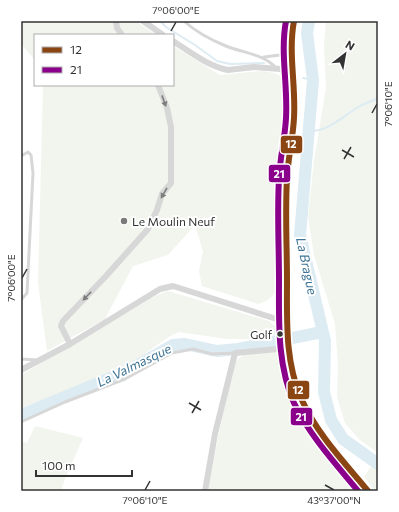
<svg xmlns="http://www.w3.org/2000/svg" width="399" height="512" viewBox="0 0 399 512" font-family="Commissioner,sans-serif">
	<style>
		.green { fill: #f1f5ed }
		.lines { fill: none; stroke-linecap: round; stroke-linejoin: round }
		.stream { stroke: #ddebf3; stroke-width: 2 }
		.river { stroke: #ddebf3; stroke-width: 12 }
		.service { stroke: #d7d7d7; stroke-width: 3 }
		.minor { stroke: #d7d7d7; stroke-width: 6 }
		.tertiary { stroke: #d7d7d7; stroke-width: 7 }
		.bus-1-casing { stroke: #fff; stroke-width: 9 }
		.bus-2-casing { stroke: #fff; stroke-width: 9 }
		.bus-1 { stroke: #8b4513; stroke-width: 6 }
		.bus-2 { stroke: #8b008b; stroke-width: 6 }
		.oneway { fill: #7d7d7d }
		.ticks { fill: none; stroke: #333; stroke-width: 1.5 }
		.poi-dot { fill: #7a7a7a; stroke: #fff; stroke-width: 1.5 }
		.bus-dot { fill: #333; stroke: #fff; stroke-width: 1.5 }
		.labels { text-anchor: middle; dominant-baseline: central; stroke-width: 4; stroke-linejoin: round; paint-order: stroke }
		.bus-label { font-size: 11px; fill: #333; stroke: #fff; text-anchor: end }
		.poi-label { font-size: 12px; fill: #333; stroke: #fff; text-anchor: start }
		.water-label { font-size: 13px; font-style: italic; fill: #3f7597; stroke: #fff }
		.line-badge { stroke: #fff; stroke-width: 1.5 }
		.badge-label { font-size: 11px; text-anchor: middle; font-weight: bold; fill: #fff }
		.neatline { fill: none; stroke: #333; stroke-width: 1.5 }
		.ticks-label { font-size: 10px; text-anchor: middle; fill: #333 }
	</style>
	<rect width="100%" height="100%" fill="#fff"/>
	<g class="green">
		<path d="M21,21H132L137,22L157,35H35V60L21,44Z"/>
		<path d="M326,21H378V453L360,440L345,423L337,397L338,365L335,324L314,255L308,217L314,161L326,88L324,46Z"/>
		<path d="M173,46L220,75L262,71L274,73L284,78L291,85L290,110L282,168V288H278C274,296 267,302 258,304L202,286L199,271L203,251L195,225L168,255L133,266L105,319L47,351L38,283L43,85H173Z"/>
		<path d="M168,291L269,321L275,326L279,331L278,337L274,339H227L179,332L170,336L134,361L64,393L21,408V375L155,296Z"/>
		<path d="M278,351L282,352L285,356C294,413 327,448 362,491H207L234,362L245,354Z"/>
		<path d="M35,426L83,438L62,486L63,491H21V441L27,443Z"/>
		<path d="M372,465L378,468V491H375L364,477Z"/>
	</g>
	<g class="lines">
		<g class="stream">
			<path d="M160,21L166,27L195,45L217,61L230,64L264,63"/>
			<path d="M303,78L313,80"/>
			<path d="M310,131C330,131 344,115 360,106C366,103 372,101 378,98"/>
		</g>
		<g class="river">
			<path d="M309,21L307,33L313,80L300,235L325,341L324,392L331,420L343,439L378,464"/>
			<path d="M21,415L127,371L173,345L185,344L217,351L238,349L322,332"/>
		</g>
		<g class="service">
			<path d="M184,21C196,32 211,40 226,46C243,53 264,54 276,68"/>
			<path d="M264,57L280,55"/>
			<path d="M21,156L28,152L31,155L33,173L27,293L21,300"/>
			<path d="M21,359L38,360"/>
			<path d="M21,422L65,402L125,379L172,353L193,349L212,354L234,353"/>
		</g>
		<g class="minor">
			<path d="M116,21L117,28L122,35"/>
			<path d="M143,21L163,35"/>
			<path d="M173,41C190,52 208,66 228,70L254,67L293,70"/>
			<path d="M70,344L61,326L63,321L106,276L148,229L157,210L162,194L171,183V127L167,108L158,85"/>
			<path d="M21,370L70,344L160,289L173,286L286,322"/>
			<path d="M205,491L215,434L235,353L288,348"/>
		</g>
		<path class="tertiary" d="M294,21C287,48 296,88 294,118C293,133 289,148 288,163C285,202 287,242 287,281C286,320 285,361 301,398C316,433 344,461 368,491"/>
		<g class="bus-1-casing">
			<path id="bus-1" d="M294,21C288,53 296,85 294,118C293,138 288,158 287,178C285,212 287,247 287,281C287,321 285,361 301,398C316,433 344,462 368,491"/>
		</g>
		<g class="bus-2-casing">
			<path id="bus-2" d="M286,21C280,53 288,85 286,118C285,138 280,157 279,178C277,212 279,246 279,281C279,322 277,364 294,403C310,436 335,463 358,491"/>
		</g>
		<use href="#bus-1" class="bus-1"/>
		<use href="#bus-2" class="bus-2"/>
	</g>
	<defs><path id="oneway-solid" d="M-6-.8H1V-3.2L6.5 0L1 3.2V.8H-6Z"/></defs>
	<g class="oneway">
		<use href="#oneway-solid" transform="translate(164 101) rotate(70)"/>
		<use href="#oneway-solid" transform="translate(164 193) rotate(120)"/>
		<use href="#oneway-solid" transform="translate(87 296) rotate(134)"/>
	</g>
	<path class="ticks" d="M171,31L176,22M372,113L377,104M342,150L354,157M344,159L351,147M22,278L27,269M189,403L201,410M192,413L199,401M325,485L334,490M145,490L150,481"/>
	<circle class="poi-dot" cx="124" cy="221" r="4"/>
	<circle class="bus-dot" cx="280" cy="334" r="3.5"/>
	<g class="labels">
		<g class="bus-label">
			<text x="272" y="334">Golf</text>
		</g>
		<g class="poi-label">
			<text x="132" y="221">Le Moulin Neuf</text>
		</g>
		<g class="water-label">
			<text transform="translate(307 266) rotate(78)">La Brague</text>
			<text transform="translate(134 365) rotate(-26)">La Valmasque</text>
		</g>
	</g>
	<g class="line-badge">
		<rect x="280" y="135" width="23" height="19" rx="4" fill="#8b4513"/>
		<rect x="268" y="164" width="23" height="19" rx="4" fill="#8b008b"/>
		<rect x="287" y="380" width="23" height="20" rx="4" fill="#8b4513"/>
		<rect x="290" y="407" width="23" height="19" rx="4" fill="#8b008b"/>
	</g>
	<g class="badge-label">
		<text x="291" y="148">12</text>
		<text x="279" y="178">21</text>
		<text x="298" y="394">12</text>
		<text x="301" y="421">21</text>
	</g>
	<rect width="399" height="512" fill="none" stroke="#ffffff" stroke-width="44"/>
	<rect x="34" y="34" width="140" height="52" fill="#ffffff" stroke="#adadad"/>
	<rect x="42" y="47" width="20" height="6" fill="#8b4513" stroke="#adadad"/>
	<text x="70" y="54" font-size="12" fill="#333333">12</text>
	<rect x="42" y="67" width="20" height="6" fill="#8b008b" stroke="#adadad"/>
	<text x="70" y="74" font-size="12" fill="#333333">21</text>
	<g transform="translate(345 54) rotate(31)" stroke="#ffffff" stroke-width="3" paint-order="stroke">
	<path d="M0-3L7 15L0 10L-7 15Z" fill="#333333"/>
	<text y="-6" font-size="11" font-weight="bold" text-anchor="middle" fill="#333333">N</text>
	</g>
	<path d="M36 470v6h96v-6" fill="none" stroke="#333333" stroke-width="2"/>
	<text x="42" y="470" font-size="12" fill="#333333" stroke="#ffffff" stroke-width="3" paint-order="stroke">100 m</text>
	<rect x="22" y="22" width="355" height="468" class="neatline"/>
	<g class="ticks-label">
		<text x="176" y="14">7°06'00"E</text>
		<text transform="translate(388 104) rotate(-90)" y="4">7°06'10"E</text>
		<text transform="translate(11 278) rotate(-90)" y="4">7°06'00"E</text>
		<text x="145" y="504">7°06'10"E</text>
		<text x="334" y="504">43°37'00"N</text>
	</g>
</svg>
